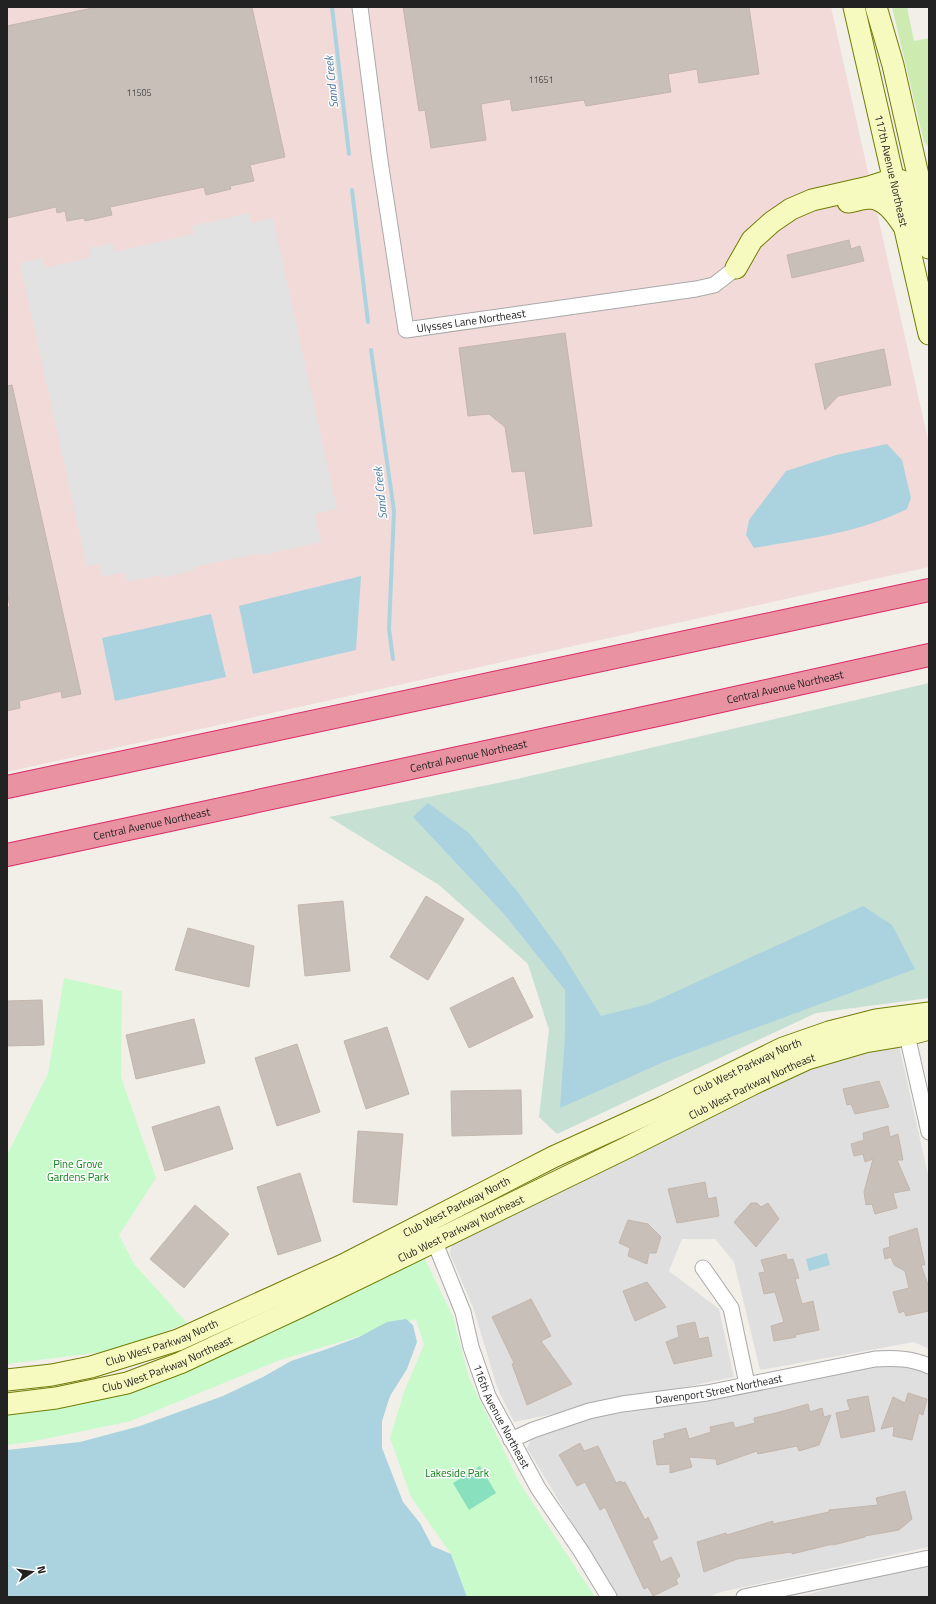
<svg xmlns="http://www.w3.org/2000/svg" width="936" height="1604" viewBox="0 0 936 1604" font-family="'Titillium Web',sans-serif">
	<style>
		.residential { fill: #e0dfdf }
		.commercial { fill: #f2dad9 }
		.grass { fill: #cdebb0 }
		.wetland { fill: #c6e0d4 }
		.park { fill: #c8facc }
		.pitch { fill: #88e0be }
		.parking { fill: #e2e2e2 }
		.water { fill: #aad3df }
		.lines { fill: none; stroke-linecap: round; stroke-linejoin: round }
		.stream { stroke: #aad3df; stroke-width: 4 }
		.building { fill: #c7bfb8; stroke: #c4b6ab }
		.street-casing { stroke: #a9a9a9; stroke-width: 17 }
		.secondary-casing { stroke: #707d05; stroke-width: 23 }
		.highway-casing { stroke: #dc2a67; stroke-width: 24 }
		.street { stroke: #fff; stroke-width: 15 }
		.secondary { stroke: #f7fabf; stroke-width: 21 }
		.highway { stroke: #e892a2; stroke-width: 22 }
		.labels { text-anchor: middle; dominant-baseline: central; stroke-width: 3; stroke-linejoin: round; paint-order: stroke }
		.number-label { font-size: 9px; fill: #4b4948 }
		.street-label { font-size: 11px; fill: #222; stroke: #fff }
		.park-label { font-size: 11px; fill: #0c8416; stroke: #fff }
		.water-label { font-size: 12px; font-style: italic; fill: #4a7aab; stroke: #fff }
	</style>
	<rect width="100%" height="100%" fill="#f2efe9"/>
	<g class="residential">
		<path d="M898,1041L929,1179V1349L914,1342L760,1370L734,1262L715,1239H682L669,1271L719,1309L734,1377L514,1422L497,1387L473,1307L450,1254L452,1242L807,1059Z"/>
		<path d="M875,1359L929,1372V1547L721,1592L708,1597H617L527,1448L532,1438L613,1411Z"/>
		<path d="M929,1566V1597H797L887,1574Z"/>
	</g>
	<path class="commercial" d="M7,7H831L929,444V567L7,772Z"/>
	<path class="grass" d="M892,7H907L914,41L929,38V147L924,142Z"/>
	<path class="wetland" d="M929,683V998L816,1013L557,1134L539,1117L549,1030L528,964L439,885L329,817L517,779Z"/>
	<g class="park">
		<path d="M64,978L122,991L121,1077L156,1178L119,1235L134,1264L187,1323L118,1350L7,1364V1155L48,1074Z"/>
		<path d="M420,1249L453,1317L469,1378L519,1482L595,1597H467L451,1554L411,1497L390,1438L404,1392L424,1345L416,1319L280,1360L131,1421L30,1442L7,1445V1408L90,1398L210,1361L384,1277Z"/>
	</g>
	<path class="pitch" d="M480,1466L496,1493L469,1510L453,1483Z"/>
	<path class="parking" d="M249,213L251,223L273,218L337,509L315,514L321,542L263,555L262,553L194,567V570L162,578L161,575L127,582L124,572L102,577L99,564L87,567L20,263L43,258L45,268L91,257L89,248L112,243L114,252L194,234L192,226Z"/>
	<g class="water">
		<path d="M887,444L902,460L911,498L907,509C859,533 806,539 754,548L746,535L749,520L786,471L836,455Z"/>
		<path d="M361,576L356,650L253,674L239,606Z"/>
		<path d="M211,614L226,677L115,701L102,638Z"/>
		<path d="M428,803L469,833L520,895L562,953L601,1016L649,1004L863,906L892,925L915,969L666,1061L560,1108L565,1035V990L504,914L413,817Z"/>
		<path d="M827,1253L830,1265L809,1271L806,1259Z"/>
		<path d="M406,1319L413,1325L417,1342L407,1369L390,1396L382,1421V1448L403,1502L420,1523L432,1546L451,1554L467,1597H7V1450L80,1442L140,1426L223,1396L263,1377L291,1361L327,1349L359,1337L387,1322Z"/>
	</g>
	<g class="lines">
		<g class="stream">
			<path d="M332,7L349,154"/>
			<path d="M352,190L368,322"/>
			<path d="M371,350L394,511L389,629L393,659"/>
		</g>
	</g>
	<g class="building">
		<path d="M97,7H252L285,157L250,165L254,181L230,186L231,189L206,195L204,187L110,207L112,215L85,221L84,218L67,221L65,211L57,213L56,207L7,218V26Z"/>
		<path d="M403,7H749L759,74L699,83L697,69L668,74L671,92L586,106L584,100L512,111L510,99L481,104L486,140L431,148L425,110L419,111Z"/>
		<path d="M849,240L851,249L860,246L864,261L792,278L787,255Z"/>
		<path d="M565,333L592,526L534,534L525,471L512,472L505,427L489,414L468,416L459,348Z"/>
		<path d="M884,349L891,385L838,396L825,410L815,364Z"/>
		<path d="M12,385L81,694L62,698L61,691L19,701L20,708L7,711V607H10L7,592V386Z"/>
		<path d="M426,896L464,919L428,980L390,957Z"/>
		<path d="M343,901L350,971L305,976L298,905Z"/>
		<path d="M188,928L254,946L249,987L175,970Z"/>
		<path d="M513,977L533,1017L469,1048L450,1008Z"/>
		<path d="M42,1000L44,1045L7,1046V1001Z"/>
		<path d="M194,1019L205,1063L136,1079L126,1035Z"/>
		<path d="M387,1027L409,1094L366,1109L344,1041Z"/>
		<path d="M297,1044L320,1112L277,1126L255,1058Z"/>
		<path d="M879,1081L889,1107L855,1114L851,1104L847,1105L843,1089Z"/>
		<path d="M521,1090L522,1134L452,1136L451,1091Z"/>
		<path d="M219,1106L233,1149L165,1171L152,1127Z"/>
		<path d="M888,1126L890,1137L898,1134L903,1160H897L910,1190L893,1193L897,1208L875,1214L872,1204L866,1205L864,1192L873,1159L865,1162L863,1154L854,1156L851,1144L864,1140L863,1133Z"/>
		<path d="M358,1131L403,1134L397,1205L353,1202Z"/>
		<path d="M300,1173L321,1241L278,1255L257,1187Z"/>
		<path d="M705,1182L708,1199L716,1197L719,1216L677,1223L668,1189Z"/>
		<path d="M751,1203H757L761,1207L768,1203L779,1219L756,1247L734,1222Z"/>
		<path d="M195,1205L229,1234L184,1288L150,1259Z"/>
		<path d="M628,1220L648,1224L661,1237L656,1253H649L647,1264L628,1256L630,1248L619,1243Z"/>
		<path d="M917,1228L925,1265H921L929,1288V1311L906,1316L904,1311L899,1313L893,1292L909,1288L905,1271L894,1265L891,1257L885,1259L883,1249L890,1247L889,1237Z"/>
		<path d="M786,1254L787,1260L793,1259L799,1278L795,1279L802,1304L813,1301L819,1330L795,1335L796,1337L774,1341L771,1326L784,1322L775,1292L764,1294L759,1273L765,1272L761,1260Z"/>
		<path d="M647,1282L666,1307L635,1321L623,1291Z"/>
		<path d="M531,1299L551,1336L541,1341L572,1384L527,1405L512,1364L514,1363L492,1317Z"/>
		<path d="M695,1322L699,1339L708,1337L712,1356L674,1364L666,1342L679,1337L677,1326Z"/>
		<path d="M908,1393L927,1399L923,1415L919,1413L912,1440L893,1436L894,1426L881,1429L893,1397L905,1403Z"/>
		<path d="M868,1396L875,1431L841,1438L836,1413L850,1410L847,1400Z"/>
		<path d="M808,1404L810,1412L822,1408L824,1417L831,1415L819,1445L799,1451L797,1446L758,1454L757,1451L717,1465L716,1459L689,1457L692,1467L670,1473V1464L657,1465L653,1441L665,1438L664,1434L686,1428L689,1439L711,1432L710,1427L733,1422L735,1428L755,1423L754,1418L776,1413Z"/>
		<path d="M580,1443L584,1451L598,1446L616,1483L621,1481L622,1483L625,1482L645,1520L648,1517L658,1538L652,1541L661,1562L671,1557L680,1576L676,1580L678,1584L653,1596L648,1587L644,1589L605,1507L600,1510L585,1482L577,1486L559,1455Z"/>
		<path d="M905,1491L912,1519L899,1530L865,1536V1537L833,1545V1544L792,1554V1552L737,1559L704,1572L697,1542L726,1533L727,1535L773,1521V1524L829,1512V1510L878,1505L876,1498Z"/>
	</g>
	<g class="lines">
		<g class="street-casing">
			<g id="street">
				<path id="s1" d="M360,7L380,161L406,330L696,289L714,285L736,268"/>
				<path d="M904,1027L907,1035L929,1132"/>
				<path id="s2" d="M431,1233L463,1312L471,1347L488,1396L538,1488L581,1551L609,1597"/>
				<path d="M703,1268L731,1308L747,1384"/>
				<path id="s3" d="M511,1440L533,1430L589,1411L622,1404L707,1393L875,1359C895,1358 911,1358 929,1366"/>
				<path d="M744,1597L929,1558"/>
			</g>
		</g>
		<g class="secondary-casing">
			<g id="secondary">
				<path id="s4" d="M854,7L929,334"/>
				<path d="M876,7L893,65L925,206"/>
				<path d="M848,202C855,201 863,198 870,198C885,199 895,213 903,225"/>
				<path d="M736,268L752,240L772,222L791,209L812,200L869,187L894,179L902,181L910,191L929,248"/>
				<path id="s5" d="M7,1380L52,1375L91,1367L178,1340L343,1265L553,1157L663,1107L783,1048L829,1032L876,1020L929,1013"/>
				<path id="s6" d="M7,1404L56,1398L127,1383L180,1363L304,1305L628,1147L755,1083L807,1059L865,1042L907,1035L929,1029"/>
			</g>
		</g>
		<g class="highway-casing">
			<g id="highway">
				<path d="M7,787L929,590"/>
				<path id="s7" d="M7,855L676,711L929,655"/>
			</g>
		</g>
		<use href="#street" class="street"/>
		<use href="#secondary" class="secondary"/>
		<use href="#highway" class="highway"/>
	</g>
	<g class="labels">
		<g class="number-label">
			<text x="541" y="79">11651</text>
			<text x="139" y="92">11505</text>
		</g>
		<g class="street-label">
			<text stroke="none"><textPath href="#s4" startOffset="168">117th Avenue Northeast</textPath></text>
			<text stroke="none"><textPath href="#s1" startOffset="392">Ulysses Lane Northeast</textPath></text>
			<text stroke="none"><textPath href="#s7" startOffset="796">Central Avenue Northeast</textPath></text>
			<text stroke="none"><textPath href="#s7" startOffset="472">Central Avenue Northeast</textPath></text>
			<text stroke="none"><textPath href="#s7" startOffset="148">Central Avenue Northeast</textPath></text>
			<text stroke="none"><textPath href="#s5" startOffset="808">Club West Parkway North</textPath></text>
			<text stroke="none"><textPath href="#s6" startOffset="814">Club West Parkway Northeast</textPath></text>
			<text stroke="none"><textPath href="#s5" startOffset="485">Club West Parkway North</textPath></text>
			<text stroke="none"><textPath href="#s6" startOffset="490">Club West Parkway Northeast</textPath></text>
			<text stroke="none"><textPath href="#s5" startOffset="160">Club West Parkway North</textPath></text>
			<text stroke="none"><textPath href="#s6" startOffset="166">Club West Parkway Northeast</textPath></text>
			<text stroke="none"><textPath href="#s3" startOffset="215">Davenport Street Northeast</textPath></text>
			<text stroke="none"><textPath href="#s2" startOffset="197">116th Avenue Northeast</textPath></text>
		</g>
		<g class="park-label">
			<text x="78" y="1164">Pine Grove<tspan x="78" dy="13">Gardens Park</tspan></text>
			<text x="457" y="1473">Lakeside Park</text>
		</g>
		<g class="water-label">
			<text transform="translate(331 82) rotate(-96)">Sand Creek</text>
			<text transform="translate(380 493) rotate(-96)">Sand Creek</text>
		</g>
	</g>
	<rect width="936" height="1604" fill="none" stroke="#222222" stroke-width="16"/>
	<g transform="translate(32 1572) rotate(77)" stroke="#ffffff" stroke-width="3" paint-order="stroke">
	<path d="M0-3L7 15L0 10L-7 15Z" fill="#222222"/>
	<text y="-6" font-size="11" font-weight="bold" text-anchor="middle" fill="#222222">N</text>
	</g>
</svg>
